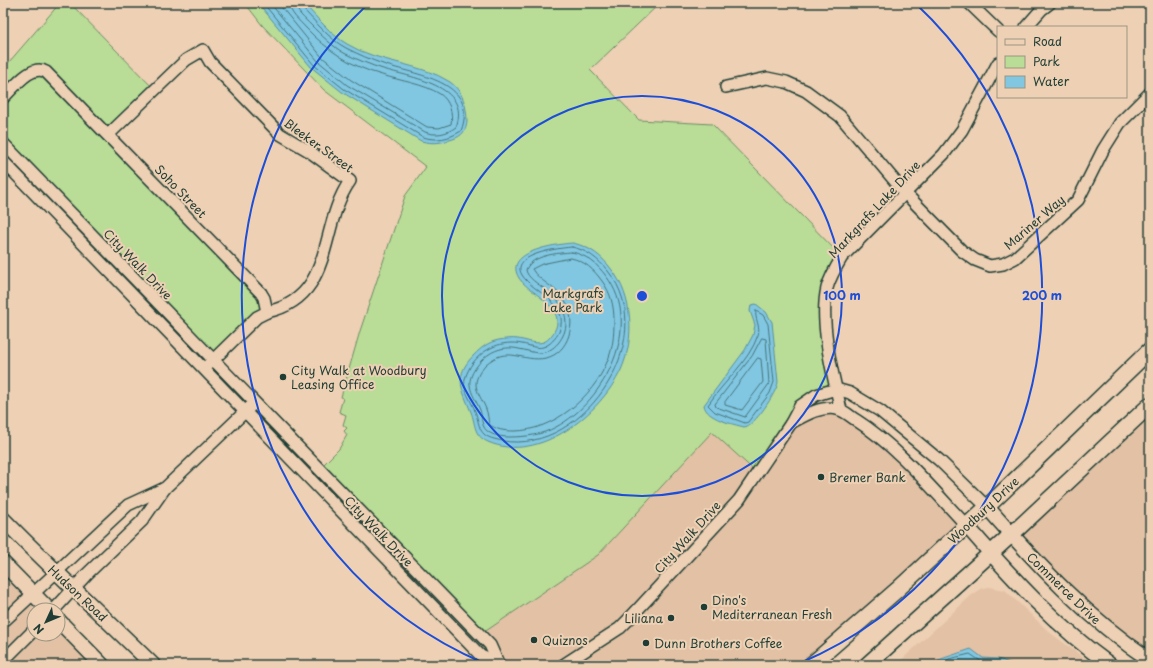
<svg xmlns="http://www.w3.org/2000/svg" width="1153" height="668" viewBox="0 0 1153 668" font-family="'Playpen Sans',sans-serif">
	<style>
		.built { fill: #e3c1a5 }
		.green { fill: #b9dc96; stroke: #6c8c65 }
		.water { fill: #81c7e2; stroke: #5a909c }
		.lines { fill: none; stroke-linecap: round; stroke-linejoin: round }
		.shore { stroke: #46747a; stroke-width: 1 }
		.minor-casing { stroke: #1f3d34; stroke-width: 14 }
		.tertiary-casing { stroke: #1f3d34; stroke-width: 17 }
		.secondary-casing { stroke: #1f3d34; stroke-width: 18 }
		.minor { stroke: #eed0b4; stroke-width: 11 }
		.tertiary { stroke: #eed0b4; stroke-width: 14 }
		.secondary { stroke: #eed0b4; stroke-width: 15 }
		.ring { fill: none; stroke: #1d4ed8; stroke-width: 2 }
		.poi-dot { fill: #1f3d34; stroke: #eed0b4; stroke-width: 1.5 }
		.labels { text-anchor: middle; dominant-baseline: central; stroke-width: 4; stroke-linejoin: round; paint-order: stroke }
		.street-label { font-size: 12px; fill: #1f3d34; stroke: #eed0b4 }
		.park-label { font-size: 12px; fill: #274539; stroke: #eed0b4 }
		.poi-label { font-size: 12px; fill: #1f3d34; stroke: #eed0b4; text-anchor: start }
		.centre { fill: #1d4ed8; stroke: #eed0b4; stroke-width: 2 }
		.ring-label { font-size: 12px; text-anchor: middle; font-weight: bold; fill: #1d4ed8; stroke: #eed0b4; stroke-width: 4; stroke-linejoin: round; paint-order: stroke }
	</style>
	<rect width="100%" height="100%" fill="#eed0b4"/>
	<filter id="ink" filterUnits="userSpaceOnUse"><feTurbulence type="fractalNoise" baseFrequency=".025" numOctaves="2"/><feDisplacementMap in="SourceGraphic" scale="8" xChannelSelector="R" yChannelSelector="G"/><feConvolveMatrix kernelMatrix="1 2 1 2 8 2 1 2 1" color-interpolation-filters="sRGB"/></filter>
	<g filter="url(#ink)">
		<g class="built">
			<path d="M1150,405V660L1011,535Z"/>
			<path d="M832,409L867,427L966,525L811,665H500L480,635L598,555L712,431L791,423Z"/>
			<path d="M3,563L49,610H34V634H58V620L102,665H3Z"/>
			<path d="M990,587L1005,590L1048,631L1093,665H896L974,593L982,588Z"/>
		</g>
		<g class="green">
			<path d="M60,3H70L155,90L109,135L261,293L267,312L213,360L3,143V69Z"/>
			<path d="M245,3H660L590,70L639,120L712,124L842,257L827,287L836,389L803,403L757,473L712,432L598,555L480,635L320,468L339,449L347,435L344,431L347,428L343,425L346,415L339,412L343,398L341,397L360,331L405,196L426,167L324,90L262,25Z"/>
		</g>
		<g class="water">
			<path d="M258,3H303C317,17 330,34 347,44C378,63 421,63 450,82C463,91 467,107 467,122C466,131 462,136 453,139C441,143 433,144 421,141L342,92L311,67Z"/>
			<path d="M573,243C590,247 602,256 612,270C633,297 635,339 621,370C600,414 539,464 488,442C473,435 476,425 471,412C462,389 453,376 474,355C481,348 488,342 499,340C505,339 512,338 518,339C531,341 542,348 551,336C573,309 529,294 519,278C502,251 558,244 573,243Z"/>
			<path d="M756,304L766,312L772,322L778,382C777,392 754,427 744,427C733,424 706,419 704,405L745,350L753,335L755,325L750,311L751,305Z"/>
			<path d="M971,649L983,658L998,659L1016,665H934L941,659Z"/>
		</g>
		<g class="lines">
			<g class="shore">
				<path d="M263,3L314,65L344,89L423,137C436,141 449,139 461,131C480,80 414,75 383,64C371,60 358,54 346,48C329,39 315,21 301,7L300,3"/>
				<path d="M270,3L318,61L347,85L425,132C435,136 447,134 456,127C472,85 409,77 383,69C370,65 356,59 344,53C332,46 320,34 311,25C305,19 296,12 295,3"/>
				<path d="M278,3L322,57L351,80L427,127L439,128L451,124C453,113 450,101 440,94C424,84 401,81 382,75C352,67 327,50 306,28C299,20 290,14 289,3"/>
				<path d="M572,247C587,250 598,259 608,271C664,340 578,463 494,439C479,435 480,427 476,414C474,405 467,397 465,387C463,380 468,370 472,364C484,348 502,340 522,344C529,345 536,349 543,347C550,345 556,338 559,332C571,302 533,293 522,275C509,254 560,248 572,247Z"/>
				<path d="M572,252C587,255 597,264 606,276C644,325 605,401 556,427C542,435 525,437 509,437C501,437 486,435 483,425C481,420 482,415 480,410C477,402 471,394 470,385C469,379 473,371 477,366C487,352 502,345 519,349C526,350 533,353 540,353C554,352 566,337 566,323C565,291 529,286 526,270C531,255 558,253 572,252Z"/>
				<path d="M571,258C585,261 594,270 602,281C611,293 614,306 614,321C614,335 613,349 607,362C593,397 553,431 514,431C505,431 496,430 489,424C488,419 488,414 486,409C483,401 476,392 476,384C476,377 481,370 485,365C508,344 522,363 546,358C569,353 577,322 566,303C558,287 539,282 532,269L542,264Z"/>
				<path d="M756,311L763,315L768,324L774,382L770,393L748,422L745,423L715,412L708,405C723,382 749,362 758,335C761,326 754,318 756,311Z"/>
				<path d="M762,338L766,339L769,384L745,417L716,407L715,404L752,356Z"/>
				<path d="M758,358L761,359L763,382L742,410L725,405V402Z"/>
				<path d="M940,665L949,659L970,654L982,662L1003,665"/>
			</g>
			<g class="minor-casing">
				<g id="minor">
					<path d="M969,3L998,31"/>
					<path d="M1026,27L1041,10L1050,3"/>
					<path d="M726,87L767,78L786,82L806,91L840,116L905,193L962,251L975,260L990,266L1003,264L1015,258L1078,200L1103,150L1120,123L1150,93"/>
					<path d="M3,98C13,89 31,63 46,72L261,293L264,298L267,312L257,317L208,365"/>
					<path d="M108,135L186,60L203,50L210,62L280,134L309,151L350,181C318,226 336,297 267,312"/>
					<path d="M3,143L490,645L498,663"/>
					<path d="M3,161L481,656L500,665"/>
					<path d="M841,410C833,376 819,322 827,288C830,277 836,267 842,257L944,154L962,130L998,63"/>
					<path d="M791,423C805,415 824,404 840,410C846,412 851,417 856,420C897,446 933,490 966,525"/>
					<path d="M54,610L87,574L142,521L165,488L250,407"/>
					<path d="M3,622L128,505L165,488"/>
					<path d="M3,661L34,630"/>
					<path d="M563,665L620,628L628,620L739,500L791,423L800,406L816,395L836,389L850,393L880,411L939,460L987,507"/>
				</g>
			</g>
			<g class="tertiary-casing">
				<g id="tertiary">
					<path d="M987,507C1037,564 1087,618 1150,660"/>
					<path d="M3,519C52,569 103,616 153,665"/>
					<path d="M966,525C1010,576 1056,626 1110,665"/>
					<path d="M3,563L49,610"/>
					<path d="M58,620L102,665"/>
				</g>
			</g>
			<g class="secondary-casing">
				<g id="secondary">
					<path d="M811,665L897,590L987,507L1150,350"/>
					<path d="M867,665L1011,535L1150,405"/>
				</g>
			</g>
			<use href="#minor" class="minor"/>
			<use href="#tertiary" class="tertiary"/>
			<use href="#secondary" class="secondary"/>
		</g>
	</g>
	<g class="ring">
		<circle cx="642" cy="296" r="200"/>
		<path d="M486 664A400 400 0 0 1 369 3M915 3A400 400 0 0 1 798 664"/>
	</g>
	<g class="poi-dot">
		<circle cx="283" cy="377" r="4"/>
		<circle cx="821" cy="477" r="4"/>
		<circle cx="704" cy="607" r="4"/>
		<circle cx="671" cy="618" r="4"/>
		<circle cx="534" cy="640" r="4"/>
		<circle cx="646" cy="643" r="4"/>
	</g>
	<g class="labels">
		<g class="street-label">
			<text transform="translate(319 145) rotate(36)">Bleeker Street</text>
			<text transform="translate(181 191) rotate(46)">Soho Street</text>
			<text transform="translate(874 209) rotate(-47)">Markgrafs Lake Drive</text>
			<text transform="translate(1034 222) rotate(-41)">Mariner Way</text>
			<text transform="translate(138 264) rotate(46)">City Walk Drive</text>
			<text transform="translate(983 510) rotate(-43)">Woodbury Drive</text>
			<text transform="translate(379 531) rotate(46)">City Walk Drive</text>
			<text transform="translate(687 537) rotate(-48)">City Walk Drive</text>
			<text transform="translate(1064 588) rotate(44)">Commerce Drive</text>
			<text transform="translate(78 593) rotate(43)">Hudson Road</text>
		</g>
		<g class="park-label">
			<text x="573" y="293">Markgrafs<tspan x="573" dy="14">Lake Park</tspan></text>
		</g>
		<g class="poi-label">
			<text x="291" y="370">City Walk at Woodbury<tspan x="291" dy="14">Leasing Office</tspan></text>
			<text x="829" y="477">Bremer Bank</text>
			<text x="712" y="600">Dino's<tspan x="712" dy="14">Mediterranean Fresh</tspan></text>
			<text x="663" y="618" text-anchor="end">Liliana</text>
			<text x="542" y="640">Quiznos</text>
			<text x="654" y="643">Dunn Brothers Coffee</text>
		</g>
	</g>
	<circle cx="642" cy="296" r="6" class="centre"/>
	<g class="ring-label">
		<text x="842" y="300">100 m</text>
		<text x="1042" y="300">200 m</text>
	</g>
	<rect width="1153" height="668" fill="none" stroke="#eed0b4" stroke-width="16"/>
	<rect x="8" y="8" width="1137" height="652" fill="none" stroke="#1f3d34" stroke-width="1.5" filter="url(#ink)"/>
	<rect x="997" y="26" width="130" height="72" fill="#eed0b4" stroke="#9b9581"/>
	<rect x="1005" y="39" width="20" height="6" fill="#eed0b4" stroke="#9b9581"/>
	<text x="1033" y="46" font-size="12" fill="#1f3d34">Road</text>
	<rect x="1005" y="56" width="20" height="12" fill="#b9dc96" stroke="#9b9581"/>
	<text x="1033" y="66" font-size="12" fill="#1f3d34">Park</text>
	<rect x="1005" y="76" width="20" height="12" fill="#81c7e2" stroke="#9b9581"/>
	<text x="1033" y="86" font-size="12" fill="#1f3d34">Water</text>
	<g transform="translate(46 622) rotate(226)"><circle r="19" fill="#eed0b4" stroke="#9b9581"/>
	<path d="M0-3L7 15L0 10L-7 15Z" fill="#1f3d34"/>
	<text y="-6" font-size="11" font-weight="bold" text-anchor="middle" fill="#1f3d34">N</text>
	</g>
</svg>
